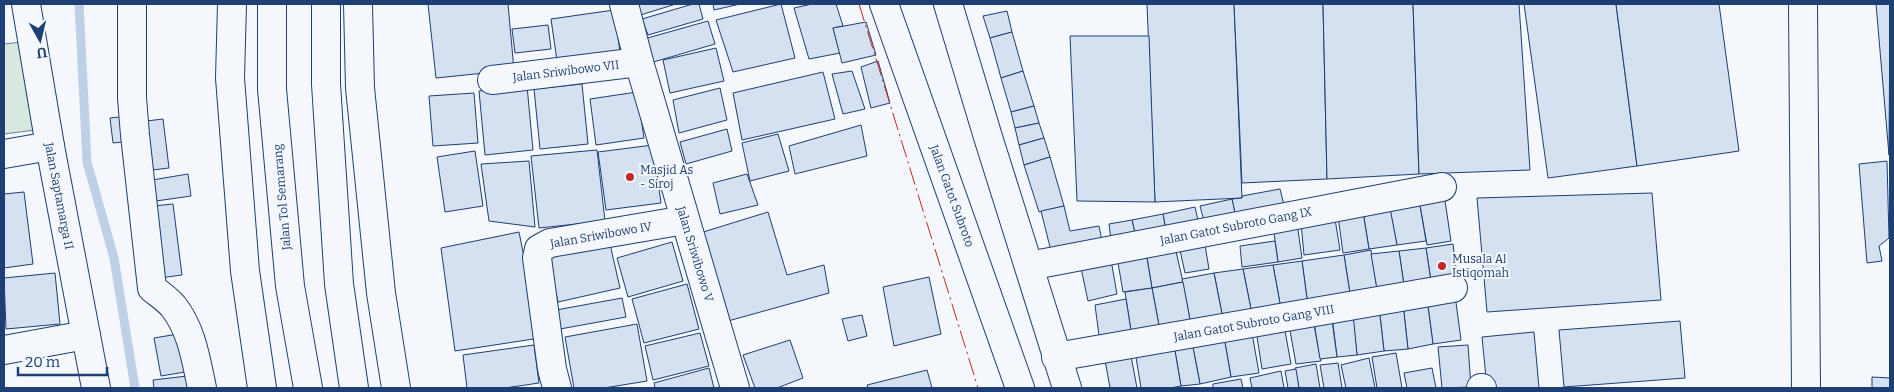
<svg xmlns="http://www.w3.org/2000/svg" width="1894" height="392" viewBox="0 0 1894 392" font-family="Bitter,serif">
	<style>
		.green { fill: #d7e8df; stroke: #687fa3 }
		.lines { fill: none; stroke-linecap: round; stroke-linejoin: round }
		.stream { stroke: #bed0e5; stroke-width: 9 }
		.building { fill: #d5e0f0; stroke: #1d3f73 }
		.minor-casing { stroke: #1d3f73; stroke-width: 30 }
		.highway-casing { stroke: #1d3f73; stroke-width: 30 }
		.minor { stroke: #f4f7fb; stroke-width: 28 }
		.highway { stroke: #f4f7fb; stroke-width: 28 }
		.power { stroke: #c62828; stroke-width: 1; stroke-dasharray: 18 4 2.5 4; stroke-linecap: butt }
		.poi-dot { fill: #c62828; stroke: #f4f7fb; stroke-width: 2 }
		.labels { text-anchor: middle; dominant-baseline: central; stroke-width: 4; stroke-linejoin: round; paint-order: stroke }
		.street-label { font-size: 12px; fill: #1d3f73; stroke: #f4f7fb }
		.poi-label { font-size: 12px; fill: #1d3f73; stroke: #f4f7fb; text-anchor: start }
	</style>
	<rect width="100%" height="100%" fill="#f4f7fb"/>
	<path class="green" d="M22,42L35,130L4,134V44Z"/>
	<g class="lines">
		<path class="stream" d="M79,4L87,162L114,258L135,388"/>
	</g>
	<g class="building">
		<path d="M428,4H508L514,70L436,78Z"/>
		<path d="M629,4H676L634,17Z"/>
		<path d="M693,4H699L703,19L648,35L642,19Z"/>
		<path d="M713,4H740L714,10Z"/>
		<path d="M781,4L795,58L733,72L716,20Z"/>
		<path d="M812,4H836L843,26L833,28L840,53L809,59L794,8Z"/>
		<path d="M1147,4H1234L1242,198L1155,202Z"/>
		<path d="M1234,4H1323L1327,179L1242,183Z"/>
		<path d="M1323,4H1413L1419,174L1327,179Z"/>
		<path d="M1413,4H1519L1530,170L1419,174Z"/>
		<path d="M1524,4H1616L1637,166L1548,178Z"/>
		<path d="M1616,4H1719L1739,151L1637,166Z"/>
		<path d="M1876,4H1890L1889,155Z"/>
		<path d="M614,10L620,52L557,61L551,19Z"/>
		<path d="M1007,11L1012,32L990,38L983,16Z"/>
		<path d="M708,21L715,44L650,63L644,39Z"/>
		<path d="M866,22L876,55L842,63L833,28Z"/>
		<path d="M548,25L551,49L515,53L512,29Z"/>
		<path d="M1012,32L1023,71L1001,78L990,38Z"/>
		<path d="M1070,36H1149L1155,202L1077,201Z"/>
		<path d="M716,48L724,81L670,93L663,60Z"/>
		<path d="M878,61L890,103L871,108L861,67Z"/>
		<path d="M852,71L865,109L843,114L832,74Z"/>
		<path d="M1023,71L1034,106L1011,112L1001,78Z"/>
		<path d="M823,72L835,119L742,140L733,93Z"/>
		<path d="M582,84L588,144L540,149L534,89Z"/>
		<path d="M527,86L533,150L485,155L479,91Z"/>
		<path d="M720,88L727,120L679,133L673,100Z"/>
		<path d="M637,92L644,138L596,145L590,99Z"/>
		<path d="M474,93L478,143L433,146L429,96Z"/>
		<path d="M1034,106L1039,123L1015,128L1011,112Z"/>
		<path d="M129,116L132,141L113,143L110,118Z"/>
		<path d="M163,119L169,168L144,171L138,122Z"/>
		<path d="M1039,123L1044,138L1019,145L1015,128Z"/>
		<path d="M861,125L867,156L795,174L789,146Z"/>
		<path d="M727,129L732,151L686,164L680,142Z"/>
		<path d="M778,134L789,171L750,181L742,143Z"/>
		<path d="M1044,138L1050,157L1024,165L1019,145Z"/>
		<path d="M653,145L661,203L606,210L598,152Z"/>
		<path d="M597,150L605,221L539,228L531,156Z"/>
		<path d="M475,151L483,206L445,212L437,157Z"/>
		<path d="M1050,157L1064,206L1039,212L1024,165Z"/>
		<path d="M529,161L535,227L489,221L481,164Z"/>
		<path d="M1887,161L1889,238L1879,246L1882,261L1867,263L1859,164Z"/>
		<path d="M188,174L191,196L149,202L146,181Z"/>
		<path d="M747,174L758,205L720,214L713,183Z"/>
		<path d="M1280,189L1285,209L1236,218L1232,199L1242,198V196Z"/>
		<path d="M24,192L33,264L4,268V194Z"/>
		<path d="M1652,193L1661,300L1487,312L1477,198Z"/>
		<path d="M1444,194L1451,241L1427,245L1419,200Z"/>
		<path d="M1232,199L1236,218L1205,225L1200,206Z"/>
		<path d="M1419,200L1426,241L1397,245L1389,205Z"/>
		<path d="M173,204L182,275L152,279L143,207Z"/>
		<path d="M1064,206L1070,231L1099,226L1103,246L1052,255L1041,211Z"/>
		<path d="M1195,207L1199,225L1166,231L1163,214Z"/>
		<path d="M1390,208L1397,245L1369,249L1363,212Z"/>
		<path d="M768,212L787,275L824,265L829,293L728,321L700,233Z"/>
		<path d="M1363,212L1369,249L1343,253L1338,216Z"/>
		<path d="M1163,214L1166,231L1136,238L1132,220Z"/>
		<path d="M1335,219L1340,250L1304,255L1301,223Z"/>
		<path d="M1132,220L1136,238L1111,240L1109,224Z"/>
		<path d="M1297,223L1302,258L1278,262L1273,226Z"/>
		<path d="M519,232L540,338L455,351L441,248Z"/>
		<path d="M1275,241L1278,262L1242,267L1240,246Z"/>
		<path d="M672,242L683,281L628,297L617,258Z"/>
		<path d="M610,244L620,288L558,302L548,257Z"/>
		<path d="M1453,244L1458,284L1432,288L1426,248Z"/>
		<path d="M1205,245L1209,269L1185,273L1180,250Z"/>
		<path d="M1175,247L1183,282L1152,288L1146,252Z"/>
		<path d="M1426,248L1432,288L1405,292L1399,251Z"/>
		<path d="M1371,250L1378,295L1351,300L1344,255Z"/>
		<path d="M1399,251L1405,292L1378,295L1371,254Z"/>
		<path d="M1146,252L1152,288L1123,292L1117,257Z"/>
		<path d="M1344,255L1351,300L1308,306L1302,261Z"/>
		<path d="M1111,260L1117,294L1088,301L1081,268Z"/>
		<path d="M1302,261L1308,306L1281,309L1273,265Z"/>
		<path d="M1273,265L1281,309L1252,314L1243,269Z"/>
		<path d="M1243,269L1252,314L1223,319L1214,273Z"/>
		<path d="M55,273L60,324L6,329L4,278Z"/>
		<path d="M1214,273L1223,319L1191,325L1182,279Z"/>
		<path d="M929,277L941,334L894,346L883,287Z"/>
		<path d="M1183,282L1191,325L1160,331L1152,288Z"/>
		<path d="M687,284L699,329L644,343L632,299Z"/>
		<path d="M1152,288L1160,331L1132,337L1125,292Z"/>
		<path d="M1455,295L1461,340L1433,344L1427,299Z"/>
		<path d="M622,298L626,317L560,329L556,310Z"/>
		<path d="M1126,299L1132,337L1100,343L1095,305Z"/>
		<path d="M1427,299L1433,344L1408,349L1403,304Z"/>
		<path d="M1403,304L1408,349L1384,351L1379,307Z"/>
		<path d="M1379,307L1384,351L1357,355L1352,311Z"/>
		<path d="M1353,313L1357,355L1337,357L1332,316Z"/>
		<path d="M862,315L867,336L848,341L842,319Z"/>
		<path d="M1313,320L1321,361L1296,364L1289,325Z"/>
		<path d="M1332,320L1337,357L1320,359L1314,322Z"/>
		<path d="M1680,321L1685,378L1564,387L1559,330Z"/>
		<path d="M637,324L647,381L604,388H574L565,337Z"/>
		<path d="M1284,325L1291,364L1262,369L1256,330Z"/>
		<path d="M1534,332L1539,388H1487L1482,337Z"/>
		<path d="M700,333L709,366L653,380L645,346Z"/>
		<path d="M1252,333L1259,373L1231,377L1224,337Z"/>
		<path d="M178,334L185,372L161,376L154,338Z"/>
		<path d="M1224,337L1231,377L1200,384L1192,342Z"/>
		<path d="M790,340L803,378L777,388H755L743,355Z"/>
		<path d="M1192,342L1200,384L1181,386L1174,345Z"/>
		<path d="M534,345L539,383L505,388H467L463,355Z"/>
		<path d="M1174,345L1181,386L1170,388H1141L1135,351Z"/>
		<path d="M1468,345L1471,387L1442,388L1438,347Z"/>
		<path d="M1396,353L1402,388H1377L1372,357Z"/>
		<path d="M1131,356L1137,388H1110L1105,360Z"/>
		<path d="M1369,358L1375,388H1346L1341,365Z"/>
		<path d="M1338,363L1342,388H1324L1320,365Z"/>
		<path d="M1316,364L1320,388H1299L1295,368Z"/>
		<path d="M709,368L714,388H655L654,383Z"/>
		<path d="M1432,368L1436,388H1407L1404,373Z"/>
		<path d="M1296,369L1299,388H1288L1285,371Z"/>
		<path d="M927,370L932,388H868L867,385Z"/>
		<path d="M1281,371L1284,388H1252L1250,378Z"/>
		<path d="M187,376L189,388H154L153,380Z"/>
		<path d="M1872,377L1890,378V388H1872Z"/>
		<path d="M1241,379L1243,388H1213V384Z"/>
	</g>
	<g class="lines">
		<g class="minor-casing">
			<g id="minor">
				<path d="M26,4L50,146L96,388"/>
				<path d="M132,4V98L135,135L152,288C159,294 167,299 173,306C192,330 196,360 202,388"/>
				<path d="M624,4L639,62L735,388"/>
				<path d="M884,4L1020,388"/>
				<path d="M948,4L988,137L1067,388"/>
				<path d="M1803,4L1806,388"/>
				<path d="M492,80L639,62"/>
				<path d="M4,154L50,146"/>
				<path d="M1029,266L1442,187"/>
				<path d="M4,350L86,335"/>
				<path d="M1056,357L1453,288"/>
				<path d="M557,388L552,369L537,258L539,249L550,243L685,220"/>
				<path d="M1481,388H1482"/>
			</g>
		</g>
		<g class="highway-casing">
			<g id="highway">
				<path d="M232,4L230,78L245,271L262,388"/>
				<path d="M272,4V89L290,286L308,388"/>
				<path d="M326,4V84L339,284L354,388"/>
				<path d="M358,4L360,88L381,293L396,388"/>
			</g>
		</g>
		<use href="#minor" class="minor"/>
		<use href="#highway" class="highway"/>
		<path class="power" d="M859,4L978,388"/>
	</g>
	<g class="poi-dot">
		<circle cx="630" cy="177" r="5"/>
		<circle cx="1442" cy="266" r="5"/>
	</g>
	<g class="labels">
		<g class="street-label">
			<text transform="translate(566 71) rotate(-7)">Jalan Sriwibowo VII</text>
			<text transform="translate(59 196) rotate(79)">Jalan Saptamarga II</text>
			<text transform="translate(952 196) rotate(70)">Jalan Gatot Subroto</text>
			<text transform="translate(282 197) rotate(-95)">Jalan Tol Semarang</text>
			<text transform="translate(1236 226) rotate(-11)">Jalan Gatot Subroto Gang IX</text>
			<text transform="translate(601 235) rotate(-10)">Jalan Sriwibowo IV</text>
			<text transform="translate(695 254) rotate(73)">Jalan Sriwibowo V</text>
			<text transform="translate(1254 323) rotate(-10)">Jalan Gatot Subroto Gang VIII</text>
		</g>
		<g class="poi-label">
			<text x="640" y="170">Masjid As<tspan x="640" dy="14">- Siroj</tspan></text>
			<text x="1452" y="259">Musala Al<tspan x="1452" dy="14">Istiqomah</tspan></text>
		</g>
	</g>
	<rect width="1894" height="392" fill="none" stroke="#1d3f73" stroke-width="10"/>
	<g transform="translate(40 40) rotate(172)" stroke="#f4f7fb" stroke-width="4" paint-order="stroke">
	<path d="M0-4L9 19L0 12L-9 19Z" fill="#1d3f73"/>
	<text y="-8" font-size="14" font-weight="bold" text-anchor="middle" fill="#1d3f73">U</text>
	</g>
	<path d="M18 367v8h89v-8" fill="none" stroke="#1d3f73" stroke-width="2.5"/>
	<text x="25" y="367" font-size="15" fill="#1d3f73" stroke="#f4f7fb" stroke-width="4" paint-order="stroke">20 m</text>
</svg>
